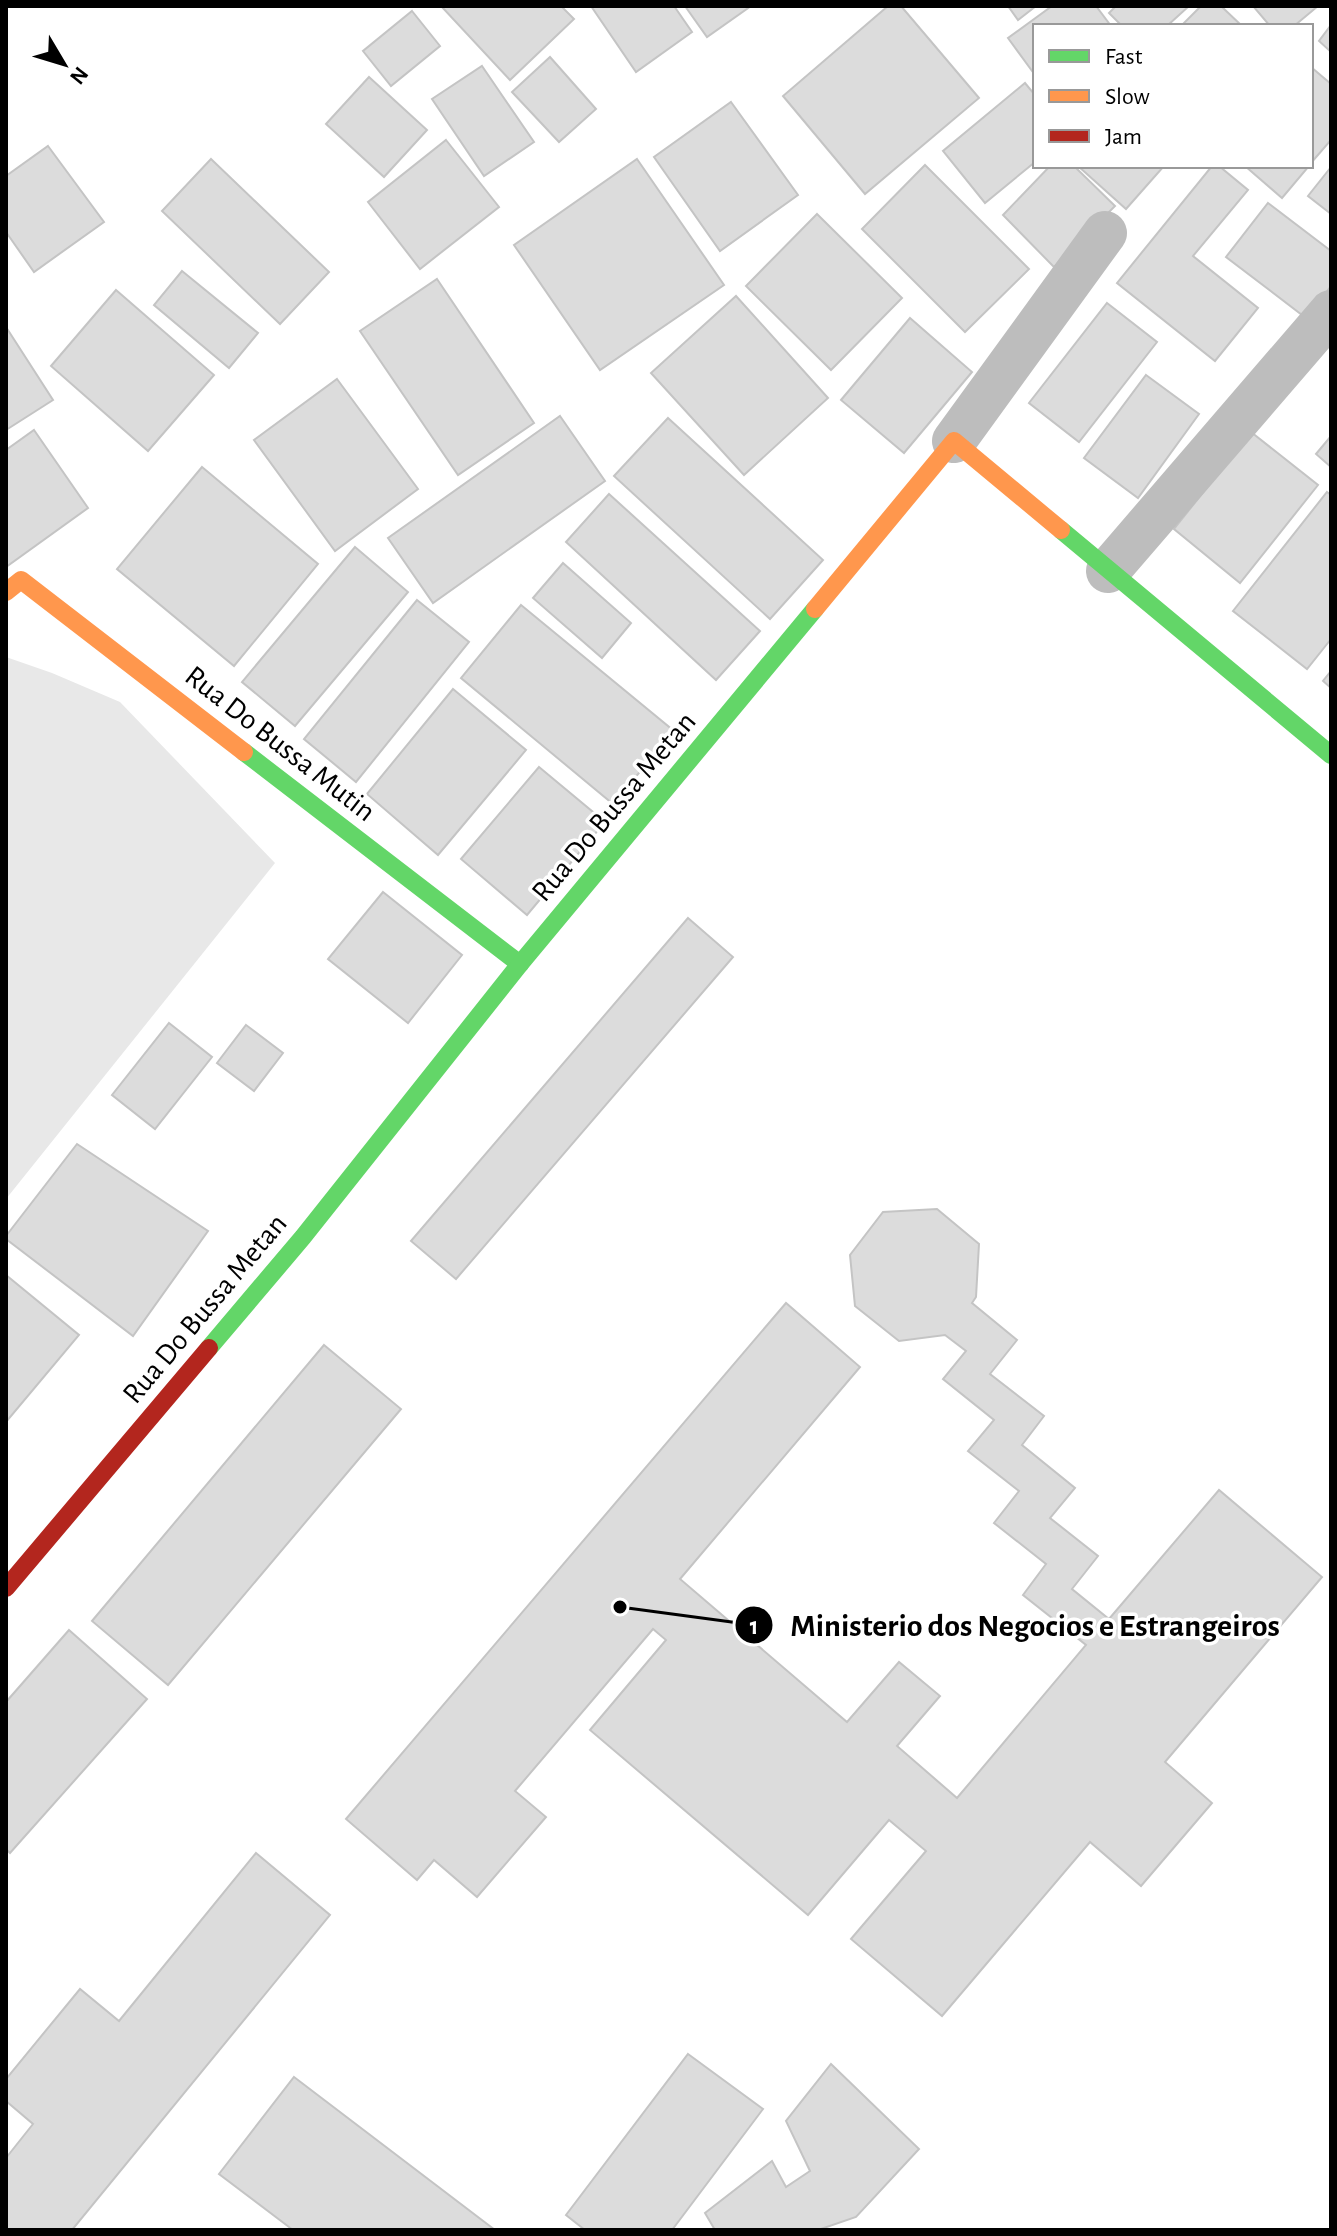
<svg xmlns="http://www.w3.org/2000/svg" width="1337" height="2236" viewBox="0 0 1337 2236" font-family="'Alegreya Sans',sans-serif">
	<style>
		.green { fill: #e8e8e8 }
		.building { fill: #dcdcdc; stroke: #c4c4c4; stroke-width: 2 }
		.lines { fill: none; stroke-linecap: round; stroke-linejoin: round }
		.street { stroke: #bdbdbd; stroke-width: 44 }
		.fast { stroke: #63d668; stroke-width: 18 }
		.slow { stroke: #ff974d; stroke-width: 18 }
		.jam { stroke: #b3261e; stroke-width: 18 }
		.labels { text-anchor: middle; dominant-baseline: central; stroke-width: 7; stroke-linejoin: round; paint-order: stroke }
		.street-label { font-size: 30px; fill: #000; stroke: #fff }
		.leader { fill: none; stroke: #000; stroke-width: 3 }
		.callout-dot { fill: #000; stroke: #fff; stroke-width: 3 }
		.mark-label { font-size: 24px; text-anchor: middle; font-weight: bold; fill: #fff }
		.callout-label { font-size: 32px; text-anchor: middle; font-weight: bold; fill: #000; stroke: #fff; stroke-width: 7; stroke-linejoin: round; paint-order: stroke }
	</style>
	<rect width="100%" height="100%" fill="#fff"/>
	<path class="green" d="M6,657L52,673L120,702L275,863L6,1199Z"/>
	<g class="building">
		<path d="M441,6H561L574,19L510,80Z"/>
		<path d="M591,6H674L692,32L636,72Z"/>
		<path d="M685,6H751L707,37Z"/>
		<path d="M888,6H901L979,98L865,194L783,96Z"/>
		<path d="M1008,6H1036L1018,20Z"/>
		<path d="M1052,6H1096L1111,26H1035V75L1008,38Z"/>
		<path d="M1116,6H1189L1167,26H1122L1109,13Z"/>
		<path d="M1201,6H1221L1242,26H1181Z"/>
		<path d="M1253,6H1318L1294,26H1270Z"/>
		<path d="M412,11L440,46L391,86L363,51Z"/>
		<path d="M1331,25V52L1319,41Z"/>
		<path d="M550,57L596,109L559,142L512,92Z"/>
		<path d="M482,66L534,142L484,176L432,99Z"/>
		<path d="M1311,67L1331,84V140L1311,163Z"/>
		<path d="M369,77L427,130L384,177L326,124Z"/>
		<path d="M1025,83L1035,95V162L985,203L943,151Z"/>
		<path d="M731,102L798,195L720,251L654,157Z"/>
		<path d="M446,140L499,207L420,269L368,202Z"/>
		<path d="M48,146L104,222L34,272L6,232V176Z"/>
		<path d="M211,159L329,272L280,324L162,211Z"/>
		<path d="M637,159L724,285L600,370L514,245Z"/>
		<path d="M925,165L1029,269L965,332L862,229Z"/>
		<path d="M1050,166H1074L1115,206L1054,267L1003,215Z"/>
		<path d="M1078,166H1164L1126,209Z"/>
		<path d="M1212,166H1219L1248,190L1193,256L1258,308L1215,361L1117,283Z"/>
		<path d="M1245,166H1309L1282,198Z"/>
		<path d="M1331,167V214L1308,196Z"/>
		<path d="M1268,203L1331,251V286L1306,318L1226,257Z"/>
		<path d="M817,214L902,298L831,370L746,286Z"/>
		<path d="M182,271L258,333L229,368L154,305Z"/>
		<path d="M437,279L534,423L458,475L360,331Z"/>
		<path d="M116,290L214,375L148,451L51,366Z"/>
		<path d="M736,296L828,398L744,475L651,373Z"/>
		<path d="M1107,303L1157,342L1079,442L1029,403Z"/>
		<path d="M910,318L972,372L904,453L841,400Z"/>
		<path d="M6,327L53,400L6,430Z"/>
		<path d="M1146,375L1199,414L1138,498L1084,458Z"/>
		<path d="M337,379L418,489L335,551L254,440Z"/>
		<path d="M560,416L605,481L433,603L388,538Z"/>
		<path d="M668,418L823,560L770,619L614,476Z"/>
		<path d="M34,430L88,508L6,567V450Z"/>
		<path d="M1251,432L1318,485L1240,583L1174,529Z"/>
		<path d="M1331,436V467L1316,454Z"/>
		<path d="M202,467L318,564L234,666L117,569Z"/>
		<path d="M1327,492L1331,495V639L1307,669L1233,611Z"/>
		<path d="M609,494L760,631L716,680L566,542Z"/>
		<path d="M355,547L408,592L295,726L242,682Z"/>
		<path d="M563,563L631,623L602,658L533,598Z"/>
		<path d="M417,600L469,642L356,782L304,739Z"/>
		<path d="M521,605L674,731L613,804L461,678Z"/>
		<path d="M1331,671V688L1323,681Z"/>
		<path d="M453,689L526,750L438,855L367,794Z"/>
		<path d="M539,767L605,822L527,915L461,859Z"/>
		<path d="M383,892L462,955L408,1023L328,959Z"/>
		<path d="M688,918L733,957L456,1279L411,1241Z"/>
		<path d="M169,1023L212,1057L155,1129L112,1095Z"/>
		<path d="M246,1025L283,1053L254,1091L217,1063Z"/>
		<path d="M77,1144L208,1231L133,1336L6,1239V1236Z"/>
		<path d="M937,1209L979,1244L976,1297L972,1303L1017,1340L990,1374L1044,1416L1022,1445L1075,1488L1050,1518L1098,1556L1072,1589L1109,1619L1219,1490L1322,1577L1165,1762L1212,1803L1141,1886L1090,1842L942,2016L851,1939L926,1851L889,1820L808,1915L590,1730L666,1640L653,1629L515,1791L546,1817L477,1897L434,1860L417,1880L346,1819L786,1303L860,1367L680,1579L847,1722L899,1662L940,1696L897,1746L957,1798L1086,1645L1023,1595L1046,1564L994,1523L1019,1491L968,1451L994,1420L943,1379L966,1351L945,1335L899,1341L855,1306L850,1255L883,1212Z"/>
		<path d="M6,1275L79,1335L6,1422Z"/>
		<path d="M324,1345L401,1409L168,1685L92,1621Z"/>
		<path d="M69,1630L147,1699L10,1853L6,1849V1702Z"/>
		<path d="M256,1853L330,1915L72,2230H6V2158L33,2124L6,2101V2079L80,1989L119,2021Z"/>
		<path d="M688,2054L763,2109L672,2230H585L566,2215Z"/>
		<path d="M831,2064L919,2149L856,2217L818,2230H715L705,2213L772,2161L786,2187L810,2171L786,2121Z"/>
		<path d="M294,2077L495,2230H293L219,2174Z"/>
	</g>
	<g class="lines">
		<g class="street">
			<path d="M954,441L1105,233"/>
			<path d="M1108,571L1331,312"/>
		</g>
		<g class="fast">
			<path d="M1061,530L1331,755"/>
			<path d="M244,752L520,964"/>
			<path d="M209,1348L303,1237L520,964L815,609"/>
		</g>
		<g class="slow">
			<path d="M6,592L21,580L244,752"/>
			<path d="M815,609L954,441L1061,530"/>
		</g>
		<path class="jam" d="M6,1588L209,1348"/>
	</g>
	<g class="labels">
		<g class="street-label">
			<text transform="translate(280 744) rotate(38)">Rua Do Bussa Mutin</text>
			<text transform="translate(614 807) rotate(-50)">Rua Do Bussa Metan</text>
			<text transform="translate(205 1309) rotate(-50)">Rua Do Bussa Metan</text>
		</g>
	</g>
	<path class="leader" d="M620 1607L754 1625"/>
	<g class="callout-dot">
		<circle cx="620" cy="1607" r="8"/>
		<circle cx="754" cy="1625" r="20"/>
	</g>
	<g class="mark-label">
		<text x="754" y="1634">1</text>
	</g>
	<g class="callout-label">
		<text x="1035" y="1636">Ministerio dos Negocios e Estrangeiros</text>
	</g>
	<rect width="1337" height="2236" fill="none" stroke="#000000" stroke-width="16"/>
	<rect x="1033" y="24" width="280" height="144" fill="#ffffff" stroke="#999999" stroke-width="2"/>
	<rect x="1049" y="50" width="40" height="12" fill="#63d668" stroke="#999999" stroke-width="2"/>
	<text x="1105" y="64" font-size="24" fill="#000000">Fast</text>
	<rect x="1049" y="90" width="40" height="12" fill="#ff974d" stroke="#999999" stroke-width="2"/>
	<text x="1105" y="104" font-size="24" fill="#000000">Slow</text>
	<rect x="1049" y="130" width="40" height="12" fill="#b3261e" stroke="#999999" stroke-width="2"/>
	<text x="1105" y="144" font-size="24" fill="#000000">Jam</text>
	<g transform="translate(64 64) rotate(128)" stroke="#ffffff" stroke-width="6" paint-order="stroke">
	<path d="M0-6L14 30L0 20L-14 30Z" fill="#000000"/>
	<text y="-12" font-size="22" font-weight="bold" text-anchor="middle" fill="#000000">N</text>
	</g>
</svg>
